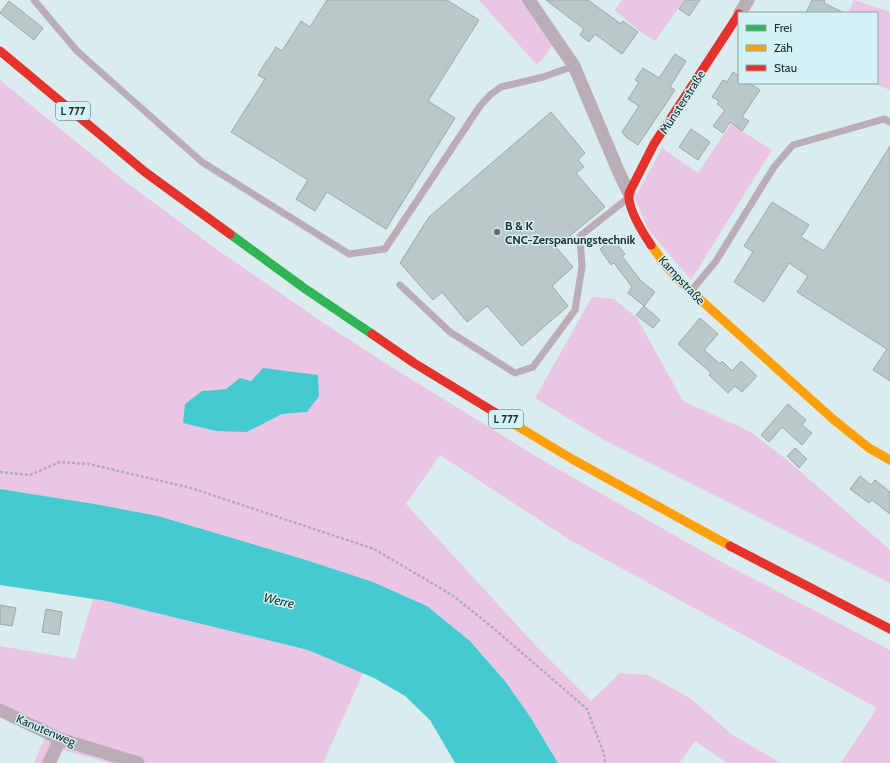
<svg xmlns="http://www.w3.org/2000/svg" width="890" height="763" viewBox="0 0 890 763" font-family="Cabin,sans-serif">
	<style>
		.green { fill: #eac5e4; fill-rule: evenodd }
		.water { fill: #46cad2 }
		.building { fill: #bac8c9; stroke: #9ca9aa }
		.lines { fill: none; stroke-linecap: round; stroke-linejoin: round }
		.path { stroke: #afaeb4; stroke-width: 2.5; stroke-dasharray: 3 2; stroke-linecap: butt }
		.lane { stroke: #bbadb7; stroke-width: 7 }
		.street { stroke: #bbadb7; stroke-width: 13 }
		.fast { stroke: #30b455; stroke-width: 9 }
		.slow { stroke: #ff9f0a; stroke-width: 9 }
		.jam { stroke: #e5322d; stroke-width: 9 }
		.poi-dot { fill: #627072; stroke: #d2f2f5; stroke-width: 1.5 }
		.labels { text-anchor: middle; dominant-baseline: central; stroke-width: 3; stroke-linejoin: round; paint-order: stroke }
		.shield { fill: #d2f2f5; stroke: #57696a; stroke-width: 1 }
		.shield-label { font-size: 11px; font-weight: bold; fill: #222e2f }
		.street-label { font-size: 12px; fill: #222e2f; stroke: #d2f2f5 }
		.poi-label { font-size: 12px; font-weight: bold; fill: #222e2f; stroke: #d2f2f5; text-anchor: start }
		.water-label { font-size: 13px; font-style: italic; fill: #183133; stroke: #d2f2f5 }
	</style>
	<rect width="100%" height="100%" fill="#daeced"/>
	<g class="green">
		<path d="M479,0H526L554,43L542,60L536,64Z"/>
		<path d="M622,0H684L655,41L638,30L615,10Z"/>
		<path d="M854,0L890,12V90L873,83H877V13H848Z"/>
		<path d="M0,80L127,183L219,251L328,326L390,366L542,460L725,564L890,650V763H841L877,708L570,540L440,455L406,504L536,646L591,701L620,673L648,675L690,698L731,734L781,763H727L695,741L680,763H558L531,718L505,681L470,641L427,606L373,582L303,559L158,516L95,504L0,489ZM304,374L318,375L307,412L282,414L247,432L202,391L226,389L240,378L251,381Z"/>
		<path d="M731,124L772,150L691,280L648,229L635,198L662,148L698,173Z"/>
		<path d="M592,297L614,299L637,318L683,401L751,432L787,460L890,550V583L602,439L535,398Z"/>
		<path d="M93,599L107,601L308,650L363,673L323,763H110L63,750L57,763H34L46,735L0,712V646L75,659Z"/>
	</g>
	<g class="water">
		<path d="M263,368L318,375L319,396L307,412L282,414L247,432L216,431L183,423L185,404L202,391L226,389L240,378L251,381Z"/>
		<path d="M0,489L95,504L158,516L303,559L373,582L427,606L470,641L505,681L531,718L558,763H455L430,720L405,696L374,678L308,650L107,601L0,585Z"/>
	</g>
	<g class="building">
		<path d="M327,0H447L479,20L428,101L455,118L386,229L327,192L315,211L296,199L308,180L231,132L265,79L258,75L267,60H268L276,47L282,51L301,21L310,27Z"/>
		<path d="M546,0H588L621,24L623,21L638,32L622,54L595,34L589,42L580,35L584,29Z"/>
		<path d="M685,0H700L689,16L679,9Z"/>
		<path d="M812,0H825L824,3L844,13H806Z"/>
		<path d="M9,1L43,28L34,40L0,13Z"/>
		<path d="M675,54L686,61L670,87L675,90L638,145L626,137L622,132L639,106L628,99L639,82L635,80L643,68L659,78Z"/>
		<path d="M733,72L739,76V83H749L760,90L742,117L749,121L742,131L730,122L723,133L713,126L725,110L717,104L719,101L712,97L723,80L727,82Z"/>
		<path d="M551,112L585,153L578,160L584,167L576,173L605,207L556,247L573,267L552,286L568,306L522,346L487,306L467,322L442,292L433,300L400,263L429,217Z"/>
		<path d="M691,129L710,142L698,160L679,147Z"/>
		<path d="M890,146V381L873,370L887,349L797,292L808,276L789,263L764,302L734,282L753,252L744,246L772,202L809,225L801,237L824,251Z"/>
		<path d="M613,239L625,254L622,256L641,281L655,292L644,306L628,293L632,287L614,263L611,265L600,249Z"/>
		<path d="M644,306L660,320L653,328L636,315Z"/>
		<path d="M700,318L718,334L704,350L720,364L722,361L732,371L741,361L757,376L742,392L735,386L728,393L709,375L711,373L678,344Z"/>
		<path d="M788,404L806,420L802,425L812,433L802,445L782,427L769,442L761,435Z"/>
		<path d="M795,448L807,459L799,468L787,456Z"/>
		<path d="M860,476L871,485L875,480L890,492V514L872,500L869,503L850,489Z"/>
		<path d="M0,605L16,608L12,626L0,624Z"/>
		<path d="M46,609L62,612L59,635L42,632Z"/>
	</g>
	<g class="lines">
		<path class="path" d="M0,472L30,475L60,462L89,464L191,488L374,549L452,595L492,627L587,709L604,754L605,763"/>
		<g class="lane">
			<path d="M34,0L77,51L202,162L349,254L385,249L480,106L490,95L501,87L543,77L574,66"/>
			<path d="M400,285L450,332L515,373L533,367L575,310L582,267L580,236L627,199"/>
			<path d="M692,290L716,261L774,167L793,145L884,119L890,122"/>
		</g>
		<g class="street">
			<path d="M529,0L574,66L620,175L629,193"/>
			<path d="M740,13L748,0"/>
			<path d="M0,710L60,739L138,763"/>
			<path d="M49,763L60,739"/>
		</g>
		<path class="fast" d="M230,234L304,288L372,334"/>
		<g class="slow">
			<path d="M651,245L667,267L684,285L834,420L869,448L890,460"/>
			<path d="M504,418L572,459L730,546"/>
		</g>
		<g class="jam">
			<path d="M0,51L145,172L230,234"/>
			<path d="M651,245C643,233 627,207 629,193L654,144L739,14"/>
			<path d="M372,334L414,363L504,418"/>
			<path d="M730,546L890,629"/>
		</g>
	</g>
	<circle class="poi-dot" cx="497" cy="232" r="4"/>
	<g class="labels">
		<g class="shield">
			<rect x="56" y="102" width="34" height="18" rx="3"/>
			<rect x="489" y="410" width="34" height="18" rx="3"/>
		</g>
		<g class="shield-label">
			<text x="73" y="111">L 777</text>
			<text x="506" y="419">L 777</text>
		</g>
		<g class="street-label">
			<text transform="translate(682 102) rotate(-57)">Münsterstraße</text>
			<text transform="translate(682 280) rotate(47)">Kampstraße</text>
			<text transform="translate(46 730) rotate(23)">Kanutenweg</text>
		</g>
		<g class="poi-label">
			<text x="505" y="225">B &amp; K<tspan x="505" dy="14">CNC-Zerspanungstechnik</tspan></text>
		</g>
		<g class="water-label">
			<text transform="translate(279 600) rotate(13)">Werre</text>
		</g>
	</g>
	<rect x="738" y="12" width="140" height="72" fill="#d2f2f5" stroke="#8ca4a6"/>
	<rect x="746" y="25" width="20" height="6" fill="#30b455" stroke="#8ca4a6"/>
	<text x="774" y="32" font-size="12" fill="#222e2f">Frei</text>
	<rect x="746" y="45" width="20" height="6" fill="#ff9f0a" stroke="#8ca4a6"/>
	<text x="774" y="52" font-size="12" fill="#222e2f">Zäh</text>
	<rect x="746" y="65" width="20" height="6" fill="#e5322d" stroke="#8ca4a6"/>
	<text x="774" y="72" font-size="12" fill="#222e2f">Stau</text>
</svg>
